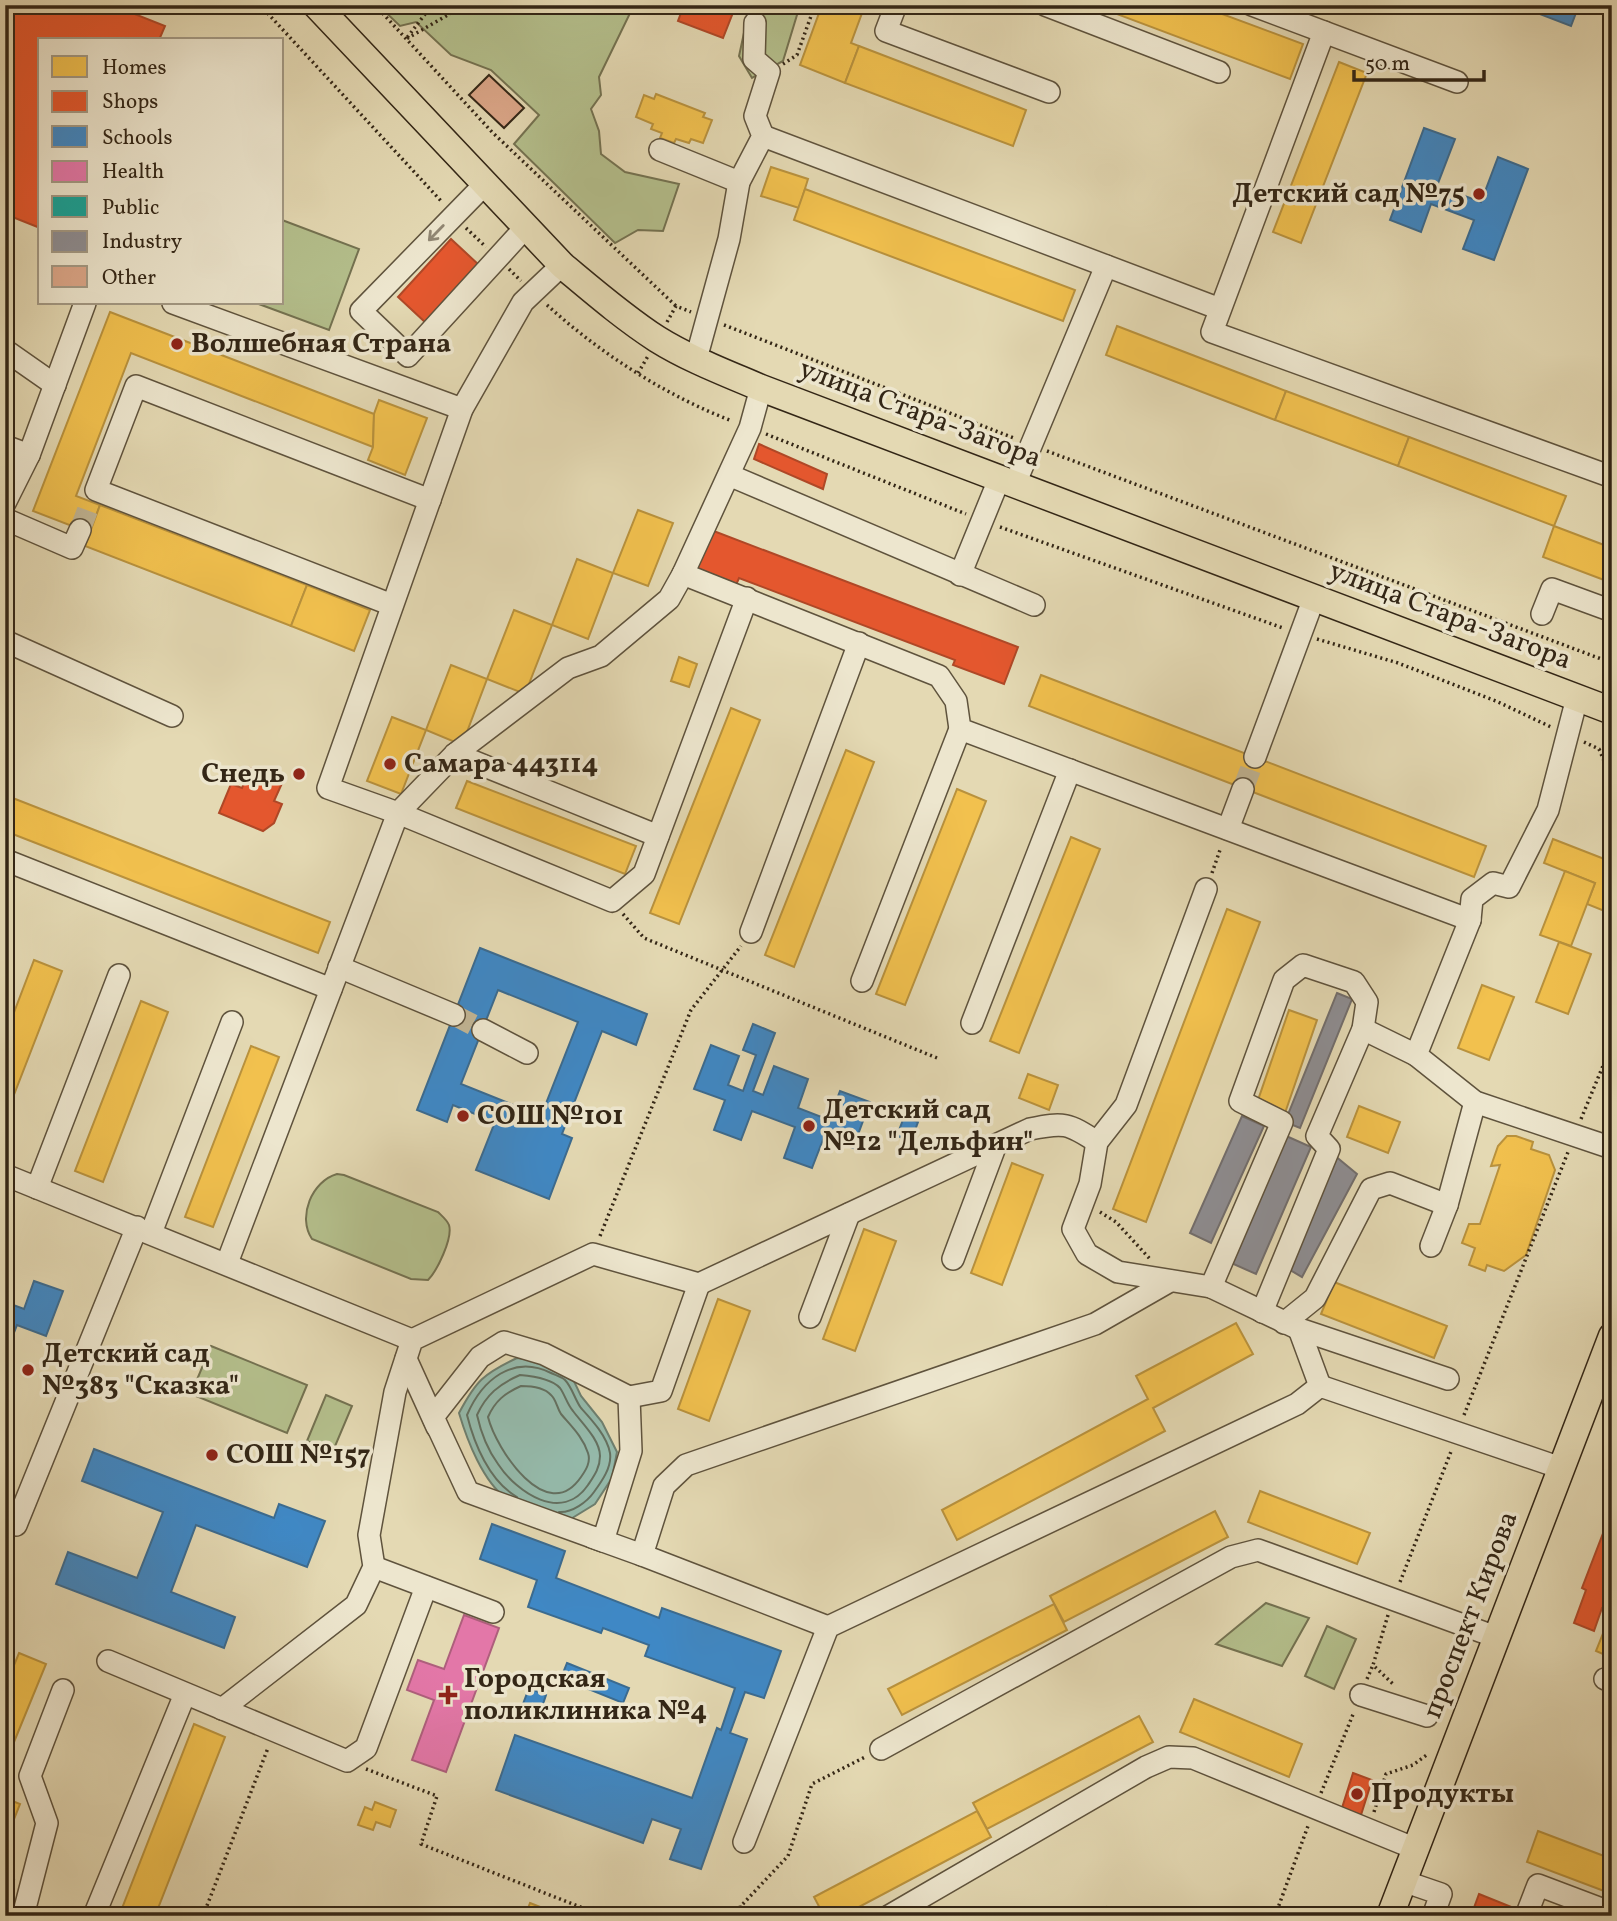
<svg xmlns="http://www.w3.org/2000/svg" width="1617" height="1921" viewBox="0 0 1617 1921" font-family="Vollkorn,serif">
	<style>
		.green { fill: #b4bf8c; stroke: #747251; stroke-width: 2 }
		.water { fill: #95baab; stroke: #6e7f6f; stroke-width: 2 }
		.homes { fill: #f2c14e; stroke: #b9923d; stroke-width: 2 }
		.shops { fill: #e4572e; stroke: #af4827; stroke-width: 2 }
		.schools { fill: #3f88c5; stroke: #3b6b90; stroke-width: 2; fill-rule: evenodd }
		.health { fill: #e377a8; stroke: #ae5f7c; stroke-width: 2 }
		.public { fill: #17a398; stroke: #1f7e71; stroke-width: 2 }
		.industry { fill: #8d8d92; stroke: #726e6d; stroke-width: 2 }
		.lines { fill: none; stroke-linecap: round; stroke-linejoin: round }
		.shore { stroke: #647060; stroke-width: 2 }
		.building { fill: #dba688; stroke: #332616; stroke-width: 2 }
		.minor-tunnel { stroke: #c1b594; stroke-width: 21; stroke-dasharray: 21 10; stroke-linecap: butt }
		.minor-casing { stroke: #5f533d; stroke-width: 24 }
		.major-casing { stroke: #332616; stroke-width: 29 }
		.path { stroke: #332616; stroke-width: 3.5; stroke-dasharray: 2 3.5; stroke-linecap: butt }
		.minor { stroke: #ede6ce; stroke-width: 21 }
		.major { stroke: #e4d9b3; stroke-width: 26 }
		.oneway { stroke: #908672 }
		.poi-dot { fill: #8f2418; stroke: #ede6ce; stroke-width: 2.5 }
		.labels { text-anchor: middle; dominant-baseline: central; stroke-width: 7; stroke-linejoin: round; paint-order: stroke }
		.poi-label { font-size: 28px; font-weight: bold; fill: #332616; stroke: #ede6ce; text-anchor: start }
		.street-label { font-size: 28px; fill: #332616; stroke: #ede6ce }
	</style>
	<rect width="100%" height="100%" fill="#e4d9b3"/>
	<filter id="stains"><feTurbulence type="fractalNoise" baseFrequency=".00286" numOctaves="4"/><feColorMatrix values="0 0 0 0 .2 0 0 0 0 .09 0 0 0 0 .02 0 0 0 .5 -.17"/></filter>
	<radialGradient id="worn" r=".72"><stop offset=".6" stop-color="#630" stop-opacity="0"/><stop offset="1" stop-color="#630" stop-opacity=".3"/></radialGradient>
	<g class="green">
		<path d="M378,5H634L599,77L601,95L591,109L599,131L601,154L625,172L679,184L663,231L638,230L615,243L514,144L539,115L491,70L451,55L416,22L400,26Z"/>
		<path d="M750,5H800L783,61L752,78L739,56Z"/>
		<path d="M282,220L359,249L329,330L256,303H282Z"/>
		<path d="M337,1174L344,1175L438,1212C442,1216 447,1220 449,1225C453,1238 437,1271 428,1280L411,1279L312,1239C297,1217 312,1181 337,1174Z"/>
		<path d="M211,1346L307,1385L287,1433L191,1394Z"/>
		<path d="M326,1395L352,1406L333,1451L307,1441Z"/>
		<path d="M1266,1603L1309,1618L1282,1666L1216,1644Z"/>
		<path d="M1327,1626L1356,1639L1334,1689L1305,1676Z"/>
	</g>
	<path class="water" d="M517,1358L543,1361L571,1375L581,1396L602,1422L617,1452L612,1478L595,1504L569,1520C554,1515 518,1507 507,1499C483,1482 467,1440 459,1413C476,1381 483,1374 517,1358Z"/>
	<g class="homes">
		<path d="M822,5H865L851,43L859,46L845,83L800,65Z"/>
		<path d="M1093,5H1116L1114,13Z"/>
		<path d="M1116,5H1198L1303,44L1290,79L1114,13Z"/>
		<path d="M859,46L1026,110L1013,146L845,83Z"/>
		<path d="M1339,62L1367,73L1301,243L1273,232Z"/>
		<path d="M656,94L705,113L703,117L712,120L703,143L691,139L689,143L676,139L674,143L660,138L662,133L651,129L653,124L636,117L644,95L654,99Z"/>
		<path d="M771,167L808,179L799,208L761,196Z"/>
		<path d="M805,189L1075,290L1063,321L794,220Z"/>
		<path d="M110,312L374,414L373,447L131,353L76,496L100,505L90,533L33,511Z"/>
		<path d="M1117,326L1286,391L1275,420L1106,355Z"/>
		<path d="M1286,391L1409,437L1398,466L1275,420Z"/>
		<path d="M379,400L427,418L405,475L368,460L373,447L374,414Z"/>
		<path d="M1409,437L1566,496L1554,526L1398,466Z"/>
		<path d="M100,505L307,585L291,626L85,546Z"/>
		<path d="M638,510L673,523L648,586L613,573Z"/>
		<path d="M1554,526L1612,548V583L1543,557Z"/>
		<path d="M577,559L613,573L588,639L552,625Z"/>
		<path d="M307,585L370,610L354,651L291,626Z"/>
		<path d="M514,610L552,625L525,694L487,679Z"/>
		<path d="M679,657L697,664L689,687L671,681Z"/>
		<path d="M451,665L487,679L462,745L426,730Z"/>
		<path d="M1041,675L1486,846L1474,877L1029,706Z"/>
		<path d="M731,708L760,720L679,924L650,913Z"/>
		<path d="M392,717L426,730L401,794L367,781Z"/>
		<path d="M846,750L874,762L794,967L765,955Z"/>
		<path d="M467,781L636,846L625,874L456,808Z"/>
		<path d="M957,789L986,801L905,1005L876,994Z"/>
		<path d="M5,795L330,922L318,953L5,831Z"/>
		<path d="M1071,837L1100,849L1019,1053L990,1041Z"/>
		<path d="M1553,839L1612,862V914L1587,904L1595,883L1544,863Z"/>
		<path d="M1565,871L1595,883L1571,946L1540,935Z"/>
		<path d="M1227,909L1260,922L1146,1222L1113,1209Z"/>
		<path d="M1559,942L1591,954L1568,1014L1536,1002Z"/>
		<path d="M34,960L62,971L5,1118V1036Z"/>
		<path d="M1482,985L1514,997L1489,1060L1458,1048Z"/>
		<path d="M141,1001L168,1012L103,1182L75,1171Z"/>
		<path d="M1289,1010L1317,1020L1285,1113L1257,1103Z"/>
		<path d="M251,1046L279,1057L213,1227L185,1217Z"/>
		<path d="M1028,1074L1058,1085L1049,1110L1019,1098Z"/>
		<path d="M1359,1106L1400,1122L1388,1153L1347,1137Z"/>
		<path d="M1507,1136H1516L1533,1142L1531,1149L1549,1155L1555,1170L1526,1255L1504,1271L1487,1265L1485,1271L1469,1265L1475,1248L1462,1243L1469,1224H1480L1500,1165L1491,1166L1498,1146Z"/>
		<path d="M1012,1163L1043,1175L1002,1285L971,1273Z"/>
		<path d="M864,1229L896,1241L855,1351L823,1339Z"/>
		<path d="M1334,1282L1447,1326L1434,1358L1321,1314Z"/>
		<path d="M718,1299L750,1311L709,1421L678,1409Z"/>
		<path d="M1236,1323L1253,1354L1153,1408L1165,1431L957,1540L942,1510L1148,1399L1136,1376Z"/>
		<path d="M1260,1491L1370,1533L1357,1564L1248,1522Z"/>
		<path d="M1215,1511L1228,1537L1064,1622L1050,1596Z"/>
		<path d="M1054,1604L1067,1630L902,1715L888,1689Z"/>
		<path d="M1608,1621L1612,1622V1658L1596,1651Z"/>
		<path d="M19,1653L46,1664L5,1764V1687Z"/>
		<path d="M1194,1699L1302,1744L1289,1777L1180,1732Z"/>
		<path d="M1139,1716L1153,1742L987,1829L973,1803Z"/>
		<path d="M194,1724L225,1737L155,1916H119Z"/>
		<path d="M5,1798L20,1804L5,1842Z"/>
		<path d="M375,1802L396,1810L390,1827L376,1822L373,1830L358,1825L365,1807L372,1810Z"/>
		<path d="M977,1811L991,1837L842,1916H824L814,1897Z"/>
		<path d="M1538,1831L1612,1859V1894L1527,1862Z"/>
		<path d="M530,1903L563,1916H525Z"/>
		<path d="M1107,1907L1129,1916H1104Z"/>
	</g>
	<g class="shops">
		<path d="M5,5H112L165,26L159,40H40V228L5,214Z"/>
		<path d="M684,5H736L723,38L678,21Z"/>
		<path d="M451,239L479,265L426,323L398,297Z"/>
		<path d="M759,444L827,474L823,489L754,459Z"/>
		<path d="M711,530L1018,647L1004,684L953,665L955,660L739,578L736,585L696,570Z"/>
		<path d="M250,768L283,781L274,801L282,804L274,823L263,831L219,813L231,784L242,788Z"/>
		<path d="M1612,1510V1612L1602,1608L1594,1631L1574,1623L1586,1590L1582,1588Z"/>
		<path d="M1353,1773L1372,1780L1361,1815L1342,1808Z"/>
		<path d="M1479,1894L1514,1908L1511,1916H1471Z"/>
	</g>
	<g class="schools">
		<path d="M1516,5H1579L1571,26Z"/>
		<path d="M1424,128L1455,139L1437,186L1481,202L1498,157L1528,169L1494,260L1463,249L1474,220L1431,204L1421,232L1390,220Z"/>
		<path d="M480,948L647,1014L636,1045L602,1031L562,1134L572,1138L549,1199L476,1170L495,1122L453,1105L447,1122L417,1110ZM498,990L578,1022L541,1116L461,1084Z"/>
		<path d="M753,1024L775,1033L753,1091L763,1095L774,1066L808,1079L798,1108L829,1120L840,1091L870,1102L853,1148L824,1137L812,1168L784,1158L795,1127L752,1111L741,1140L714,1130L725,1100L694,1089L711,1045L739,1056L728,1085L743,1091L756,1055L743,1050Z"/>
		<path d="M904,1117L918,1122L911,1141L897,1136Z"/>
		<path d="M34,1281L63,1291L46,1336L17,1325L5,1356V1302L24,1309Z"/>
		<path d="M94,1449L274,1518L279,1504L325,1521L307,1567L196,1525L171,1592L235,1617L224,1648L56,1584L68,1552L137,1578L163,1512L82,1481Z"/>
		<path d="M492,1524L565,1551L556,1578L659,1618L662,1608L781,1651L764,1698L745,1692L730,1733L747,1739L701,1869L670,1859L681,1829L652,1819L643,1843L496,1790L515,1735L692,1798L717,1728L721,1730L735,1688L645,1656L649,1645L603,1628L601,1633L528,1607L537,1580L480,1559Z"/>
		<path d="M567,1663L629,1688L623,1703L561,1678Z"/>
		<path d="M529,1688L546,1695L538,1719L520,1712Z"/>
	</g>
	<path class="health" d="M464,1615L499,1628L446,1772L412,1760L434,1700L407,1690L418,1660L444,1669Z"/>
	<path class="public" d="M5,1876L14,1880L5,1902Z"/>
	<g class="industry">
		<path d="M1337,993L1352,999L1300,1128L1285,1122Z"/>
		<path d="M1242,1116L1264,1126L1211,1243L1190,1233Z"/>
		<path d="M1284,1135L1311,1147L1256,1274L1229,1262Z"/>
		<path d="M1334,1155L1357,1174L1302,1277L1285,1267Z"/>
	</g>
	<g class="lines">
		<g class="shore">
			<path d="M520,1375C532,1376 551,1378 560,1388C565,1395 567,1404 573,1411C582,1423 600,1440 600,1456C600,1468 594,1476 588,1485C562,1523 517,1493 498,1464C487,1449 481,1433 477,1415C486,1395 499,1384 520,1375Z"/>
			<path d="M521,1386C530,1386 544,1387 551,1395C556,1399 557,1408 561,1414C571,1426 583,1437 588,1453C591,1462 586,1470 581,1477C547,1527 496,1449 488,1417C495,1401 505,1393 521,1386Z"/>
			<path d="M517,1497C489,1481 474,1443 467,1415C482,1380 513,1354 551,1373C555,1375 562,1377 565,1380C572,1387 575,1400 581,1408C591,1419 607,1436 610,1453C612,1467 602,1481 594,1492C587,1502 572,1513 559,1512"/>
		</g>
	</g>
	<path class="building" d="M489,75L524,108L504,128L469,95Z"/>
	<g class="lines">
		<g class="minor-tunnel">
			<path d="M80,530L91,501"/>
			<path d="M1243,789L1255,757"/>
			<path d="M454,1015L483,1030"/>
		</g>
		<g class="minor-casing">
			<g id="minor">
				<path d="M896,5L886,31L1049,92"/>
				<path d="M1045,5L1219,72"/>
				<path d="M1252,5L1457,82"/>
				<path d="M1324,32L1212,332L1612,477"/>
				<path d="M763,136L1220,309"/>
				<path d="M660,150L739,182"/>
				<path d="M484,185L361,311L408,356L525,228"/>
				<path d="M562,265L523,302L462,409L328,788L398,813L612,901L644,874L747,598"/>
				<path d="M173,303L462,409"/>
				<path d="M5,350L55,385"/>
				<path d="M696,359L729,239L739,182L763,136L755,116L769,72L754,59L755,23"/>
				<path d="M5,446L29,455"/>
				<path d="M729,475L1034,605"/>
				<path d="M1015,484L1106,266"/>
				<path d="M5,503L29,455L85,303"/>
				<path d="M5,519L72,548L80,530"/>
				<path d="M683,574L939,676L956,701L960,729L1470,920L1416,1055L1475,1102L1612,1148"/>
				<path d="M960,575L1000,477"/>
				<path d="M392,605L96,490L136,386L430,500"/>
				<path d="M1542,614L1552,589L1612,611"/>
				<path d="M5,641L172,716"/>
				<path d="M455,754L658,836"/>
				<path d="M1255,757L1314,598"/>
				<path d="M1228,829L1243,789"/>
				<path d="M5,860L331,989"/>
				<path d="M1206,889L1126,1105L1097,1142L1090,1184L1073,1229L1087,1254L1118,1272L1211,1287L1299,1329L1448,1379"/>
				<path d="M1470,920L1472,899L1493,883L1509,887L1548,810L1577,698"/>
				<path d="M751,932L859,643"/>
				<path d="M339,967L454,1015"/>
				<path d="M862,981L960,729"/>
				<path d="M972,1023L1070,770"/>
				<path d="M1363,1029L1416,1055"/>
				<path d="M483,1030L527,1053"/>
				<path d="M5,1175L412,1340"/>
				<path d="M37,1188L119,975"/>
				<path d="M151,1233L232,1022"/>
				<path d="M1431,1246L1447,1205L1475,1102"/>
				<path d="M953,1259L995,1147"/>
				<path d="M227,1263L398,813L455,754L568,668L601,656L669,599L683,574L750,428L761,388"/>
				<path d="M1211,1287L1282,1122L1240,1101L1284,980L1303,965L1354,982L1367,1002L1363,1029L1317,1136L1329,1149L1262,1312"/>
				<path d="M810,1317L849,1214"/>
				<path d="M1284,1323L1315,1298L1371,1189L1390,1183L1447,1205"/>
				<path d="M1299,1329L1320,1386"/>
				<path d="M504,1342L544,1354L629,1397L631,1451L603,1541L468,1492L433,1417L480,1357Z"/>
				<path d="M406,1359L437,1427"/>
				<path d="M629,1397L661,1391L699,1284"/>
				<path d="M16,1525L137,1227"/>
				<path d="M592,1537L642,1555"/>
				<path d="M374,1567L493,1612"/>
				<path d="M828,1627L642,1555L664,1486L686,1465L1095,1324L1170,1281"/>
				<path d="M108,1661L347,1761L366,1748L426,1587"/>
				<path d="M1605,1679L1612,1681"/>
				<path d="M1361,1695L1427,1716"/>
				<path d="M222,1709L356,1605L374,1567L369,1535L395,1392L412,1340L593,1254L699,1284L1030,1129C1064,1122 1068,1123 1097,1142"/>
				<path d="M881,1749L1231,1557L1258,1550L1496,1637"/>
				<path d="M744,1842L828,1627L1297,1404L1320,1386L1561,1468"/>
				<path d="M1403,1881L1441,1894L1433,1916"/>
				<path d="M23,1916L47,1823L30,1776L63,1690"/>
				<path d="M94,1916L185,1694"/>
				<path d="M889,1916L1146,1767L1169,1757L1193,1758L1416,1849"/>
				<path d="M1526,1916L1538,1885L1612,1913"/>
			</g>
		</g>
		<g class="major-casing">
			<g id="major">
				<path d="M316,5L562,265C592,290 623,317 657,339C689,359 726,373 761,388L1612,711"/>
				<path d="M1390,1916L1612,1336"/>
			</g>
		</g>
		<g class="path">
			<path d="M260,5L442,202"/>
			<path d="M375,5L492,132L676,306"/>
			<path d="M432,5L406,39L465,5"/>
			<path d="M783,64L797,55L815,5"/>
			<path d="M466,228L486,247"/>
			<path d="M509,269L521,281"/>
			<path d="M547,305C601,354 665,395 732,421"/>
			<path d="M667,322L676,306L691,312"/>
			<path d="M724,325L1014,438"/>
			<path d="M638,373L648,356"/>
			<path d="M766,434L966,514"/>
			<path d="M1047,451L1612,663"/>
			<path d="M1000,527L1283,628"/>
			<path d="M1439,622L1446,601"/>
			<path d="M1317,639L1398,663L1496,701L1551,727"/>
			<path d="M1584,742L1599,749L1612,780"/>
			<path d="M1212,873L1221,847"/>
			<path d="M623,914L644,938L937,1058"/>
			<path d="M1581,1119L1612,1044"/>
			<path d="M1100,1212L1116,1222L1150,1259"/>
			<path d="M600,1236L691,1010L741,946"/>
			<path d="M1464,1415L1568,1152"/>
			<path d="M1400,1582L1452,1449"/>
			<path d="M1388,1615L1373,1665L1393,1684"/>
			<path d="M1367,1679L1373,1665"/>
			<path d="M366,1769L437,1796L421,1844L603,1916"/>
			<path d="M1321,1793L1354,1712"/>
			<path d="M1374,1812L1386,1774L1413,1765L1428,1754"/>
			<path d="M203,1916L268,1748"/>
			<path d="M729,1916L740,1907"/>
			<path d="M790,1916L740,1907L788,1856L812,1784L867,1756"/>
			<path d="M1275,1916L1308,1826"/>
		</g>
		<use href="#minor" class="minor"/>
		<use href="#major" class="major"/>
	</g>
	<defs><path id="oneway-shaft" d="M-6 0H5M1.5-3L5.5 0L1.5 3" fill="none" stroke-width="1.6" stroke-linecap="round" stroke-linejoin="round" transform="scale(1.75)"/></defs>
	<use class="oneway" href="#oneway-shaft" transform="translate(436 233) rotate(134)"/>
	<g class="poi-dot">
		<circle cx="1479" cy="194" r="7"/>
		<circle cx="177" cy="344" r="7"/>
		<circle cx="390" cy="764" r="7"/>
		<circle cx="299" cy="774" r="7"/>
		<circle cx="463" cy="1116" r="7"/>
		<circle cx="809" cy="1126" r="7"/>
		<circle cx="28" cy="1370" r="7"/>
		<circle cx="212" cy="1455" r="7"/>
		<path d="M444.5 1684.5h7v7h7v7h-7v7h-7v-7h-7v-7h7z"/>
		<circle cx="1357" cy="1794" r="7"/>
	</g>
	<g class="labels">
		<g class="poi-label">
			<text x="1465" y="194" text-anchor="end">Детский сад №75</text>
			<text x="191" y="344">Волшебная Страна</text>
			<text x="404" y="764">Самара 443114</text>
			<text x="285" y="774" text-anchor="end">Снедь</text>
			<text x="823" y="1110">Детский сад<tspan x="823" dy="32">№12 "Дельфин"</tspan></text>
			<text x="477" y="1116">СОШ №101</text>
			<text x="42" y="1354">Детский сад<tspan x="42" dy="32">№383 "Сказка"</tspan></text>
			<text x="226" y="1455">СОШ №157</text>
			<text x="464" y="1679">Городская<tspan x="464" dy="32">поликлиника №4</tspan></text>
			<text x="1371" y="1794">Продукты</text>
		</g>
		<g class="street-label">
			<text transform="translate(920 414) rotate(21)">улица Стара-Загора</text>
			<text transform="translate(1450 616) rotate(21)">улица Стара-Загора</text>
			<text transform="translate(1471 1615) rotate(-69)">проспект Кирова</text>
		</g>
	</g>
	<rect width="1617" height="1921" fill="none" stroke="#e4d9b3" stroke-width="28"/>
	<rect x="7" y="7" width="1603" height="1907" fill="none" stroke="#332616" stroke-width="3.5"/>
	<rect x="14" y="14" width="1589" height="1893" fill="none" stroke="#332616" stroke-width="2"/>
	<rect x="38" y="38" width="245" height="266" fill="#ede6ce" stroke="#a39984" stroke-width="2"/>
	<rect x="52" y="56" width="35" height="21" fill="#f2c14e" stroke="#a39984" stroke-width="2"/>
	<text x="102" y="74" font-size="21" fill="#332616">Homes</text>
	<rect x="52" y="91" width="35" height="21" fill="#e4572e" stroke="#a39984" stroke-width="2"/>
	<text x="102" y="108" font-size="21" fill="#332616">Shops</text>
	<rect x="52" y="126" width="35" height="21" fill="#3f88c5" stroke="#a39984" stroke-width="2"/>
	<text x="102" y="144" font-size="21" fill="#332616">Schools</text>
	<rect x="52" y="161" width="35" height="21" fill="#e377a8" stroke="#a39984" stroke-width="2"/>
	<text x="102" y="178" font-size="21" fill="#332616">Health</text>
	<rect x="52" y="196" width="35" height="21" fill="#17a398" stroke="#a39984" stroke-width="2"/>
	<text x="102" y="214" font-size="21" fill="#332616">Public</text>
	<rect x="52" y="231" width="35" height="21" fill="#8d8d92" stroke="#a39984" stroke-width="2"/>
	<text x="102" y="248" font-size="21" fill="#332616">Industry</text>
	<rect x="52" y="266" width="35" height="21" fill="#dba688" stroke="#a39984" stroke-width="2"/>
	<text x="102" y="284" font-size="21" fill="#332616">Other</text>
	<path d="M1354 70v10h130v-10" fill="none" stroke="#332616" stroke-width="3.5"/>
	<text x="1365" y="70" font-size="21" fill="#332616" stroke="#ede6ce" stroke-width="5" paint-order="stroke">50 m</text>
	<rect width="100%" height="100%" filter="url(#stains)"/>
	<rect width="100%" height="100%" fill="url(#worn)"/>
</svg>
